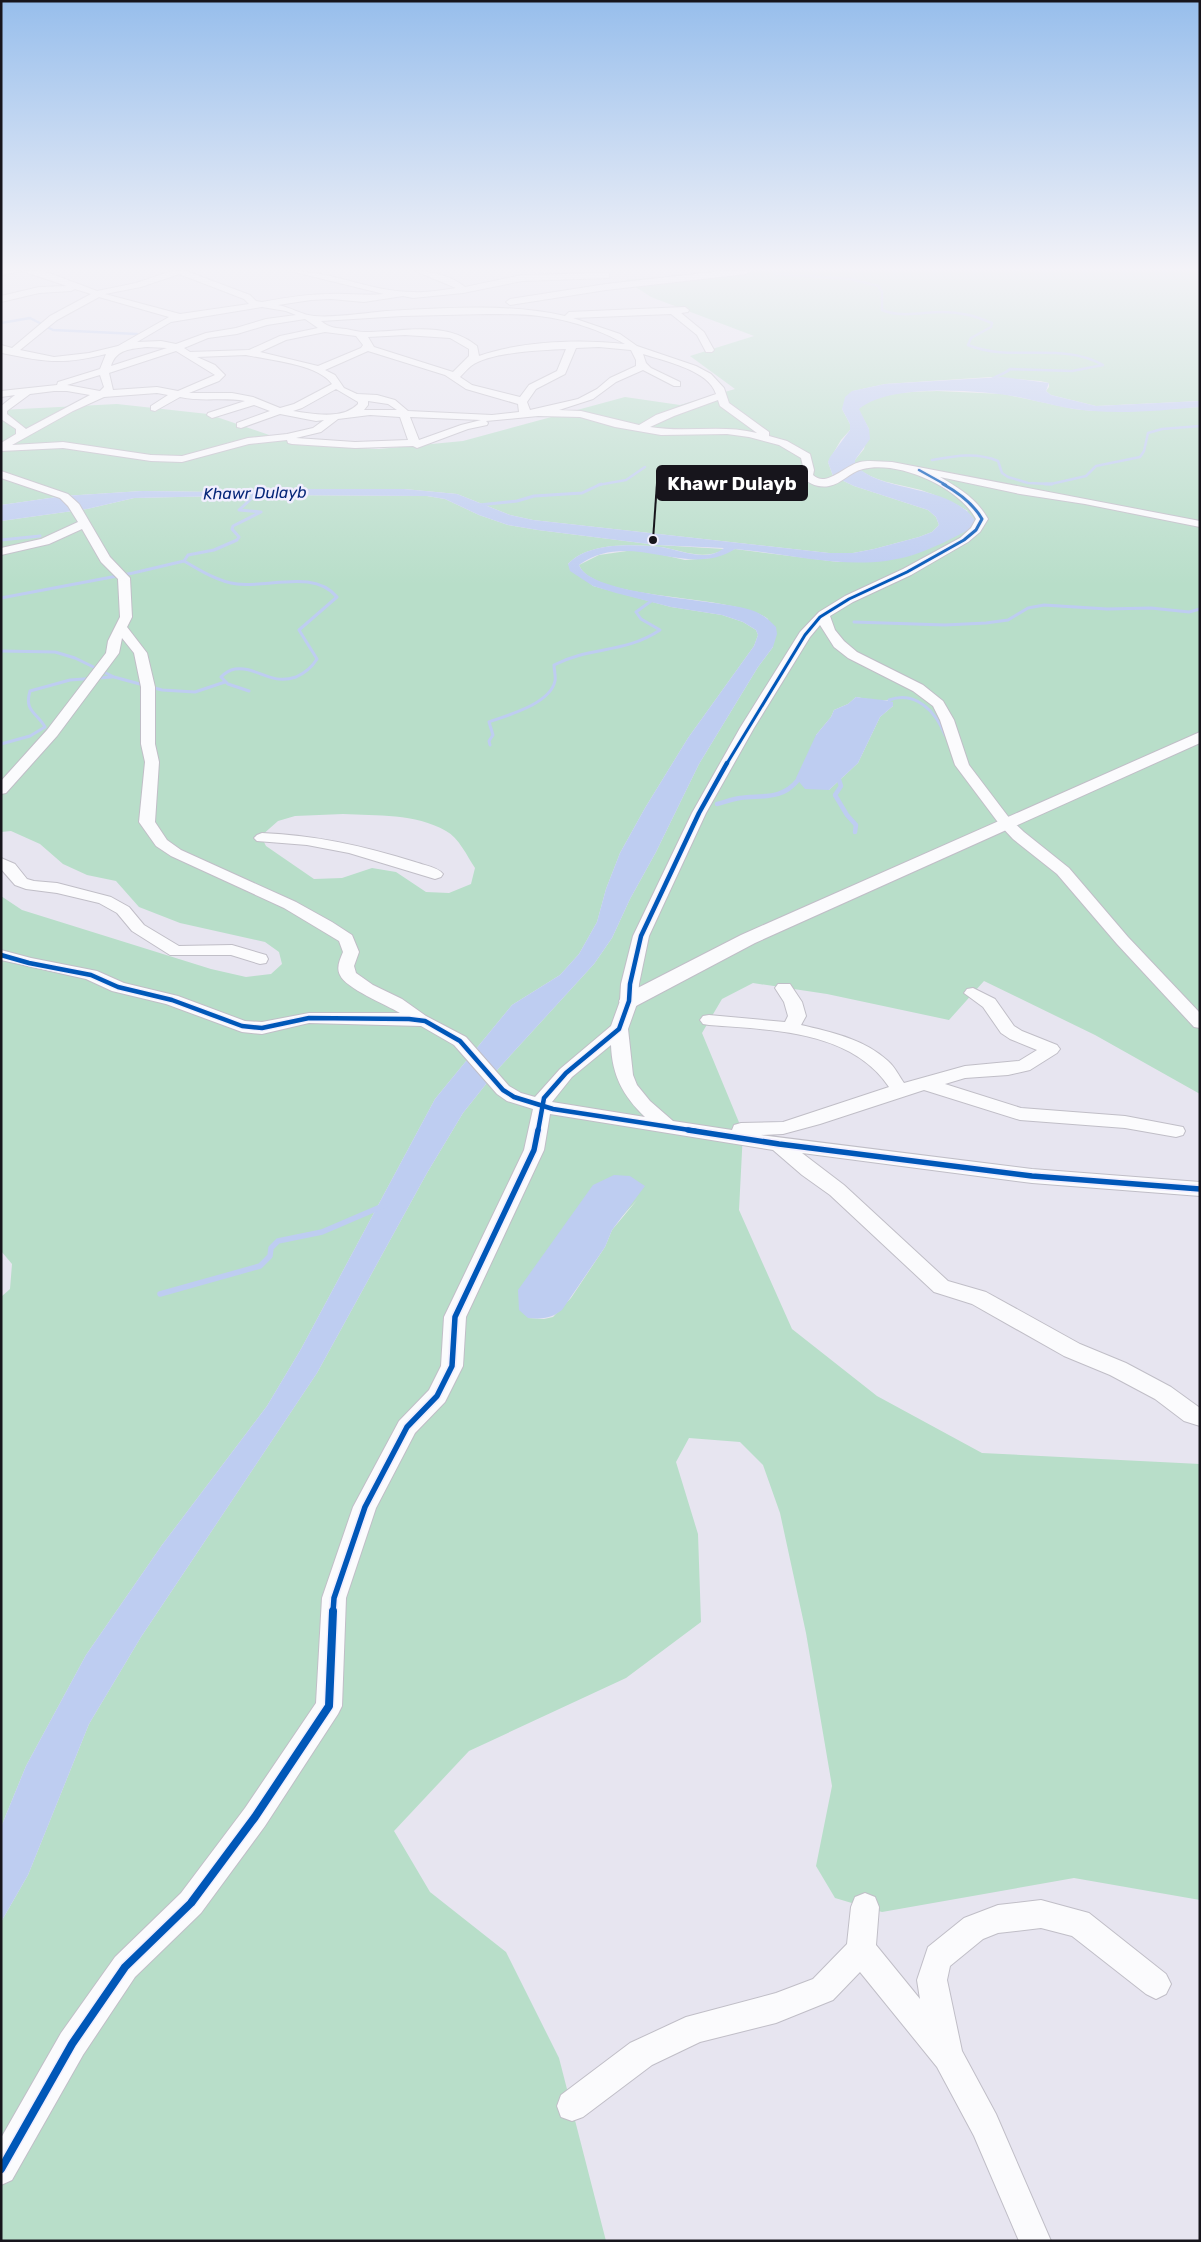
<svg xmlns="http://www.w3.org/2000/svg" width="1201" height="2242" viewBox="0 0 1201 2242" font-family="Rubik,sans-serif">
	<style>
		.green { fill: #b8dec9; fill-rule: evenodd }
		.water { fill: #becdf1 }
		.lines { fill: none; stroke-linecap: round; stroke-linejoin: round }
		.stream-far3 { stroke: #becdf1; stroke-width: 2.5 }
		.stream-far2 { stroke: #becdf1; stroke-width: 3 }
		.stream-far1 { stroke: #becdf1; stroke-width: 4.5 }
		.stream { stroke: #becdf1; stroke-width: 5.5 }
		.minor-casing { stroke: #c0bec7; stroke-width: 2 }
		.major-casing { stroke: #c0bec7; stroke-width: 2 }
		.minor { fill: #fbfbfd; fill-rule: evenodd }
		.major { fill: #fbfbfd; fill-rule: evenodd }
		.cycleway-far4-casing { stroke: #f1eefe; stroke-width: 4.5 }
		.cycleway-far3-casing { stroke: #f1eefe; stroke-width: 5 }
		.cycleway-far2-casing { stroke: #f1eefe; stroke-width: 7 }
		.cycleway-far1-casing { stroke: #f1eefe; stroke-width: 9 }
		.cycleway-casing { stroke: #f1eefe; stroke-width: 11 }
		.cycleway-far4 { stroke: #0057b8; stroke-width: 2.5 }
		.cycleway-far3 { stroke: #0057b8; stroke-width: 3 }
		.cycleway-far2 { stroke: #0057b8; stroke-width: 4.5 }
		.cycleway-far1 { stroke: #0057b8; stroke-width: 5.5 }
		.cycleway { stroke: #0057b8; stroke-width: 8 }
		.labels { text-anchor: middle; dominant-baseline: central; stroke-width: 5; stroke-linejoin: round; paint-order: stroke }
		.far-water-label { font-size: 16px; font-style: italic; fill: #062679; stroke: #f1eefe }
		.leader { fill: none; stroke: #17151c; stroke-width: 2 }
		.callout-dot { fill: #17151c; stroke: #f1eefe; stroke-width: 2 }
		.callout { fill: #17151c; stroke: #17151c; stroke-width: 2 }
		.callout-label { font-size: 19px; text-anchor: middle; font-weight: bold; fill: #fff }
	</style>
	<rect width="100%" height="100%" fill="#e7e5f0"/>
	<g class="green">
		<path d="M729,271H1200V401L1096,406L1051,395L1046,391L1049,387V383L1040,381L991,377L885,384L853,391L842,409L850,424V430L841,440L828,462L833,476L854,486L928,510L936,517L939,525L932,532L919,537L874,549L853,553H829L533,520L510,515L457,494L404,489H305L218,492L142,491L64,496L1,505V410L117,404L208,414L298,445L379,449L463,441L625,397L680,405L735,389L690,356L754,336L651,297L625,280Z"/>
		<path d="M937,391L1003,394L1074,409L1094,411L1200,407V1094L1095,1035L984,981L949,1020L827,994L753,983L722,999L702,1033L743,1132L739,1210L792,1329L877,1396L982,1453L1200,1464V1900L1074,1878L882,1912L835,1898L816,1866L832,1786L806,1633L780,1513L763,1465L740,1442L689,1438L676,1462L698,1534L701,1622L626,1678L469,1751L394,1831L430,1892L506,1952L559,2058L606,2241H1V1922L28,1875L89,1724L141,1637L317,1373L427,1173L463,1113L498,1069L594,964L612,938L630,899L656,852L699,764L758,667L773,647L768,619C734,593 593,602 579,565L599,555L627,551H645L685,560L711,558L735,549L838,562L893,559L968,511C953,502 938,496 921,490C900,484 870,482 855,465V460L864,449L869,429L858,409C881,391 910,392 937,391ZM856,697L879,701L889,700L893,706L880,717L858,763L829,790L816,735L831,717L834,710L848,704ZM637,1200L612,1230L605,1247L571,1298L553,1317L544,1319L528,1318Z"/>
		<path d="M265,495L427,496L445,499L479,515L508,525L538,530L657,545L725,549C703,561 684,551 661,547C634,544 588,542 568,564L593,586L671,607L722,615L743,622L756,630L758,635L754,646L688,738L645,808L620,853L606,889L597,922L579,954L560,975L512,1005L435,1099L301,1349L267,1406L162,1545L86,1655L26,1766L1,1827V1297L10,1289L12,1264L1,1251V896L22,910L211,969L246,977L271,974L282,964L279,952L265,942L180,923L139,907L116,881L87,875L63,864L40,844L11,831L1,832V521L87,509L134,498ZM343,814C377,816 415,813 446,831C459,838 467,856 475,868L471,884L449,893L426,892L396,872L372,868L342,878L314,879L266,846L261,836L278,821L295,816Z"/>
	</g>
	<g class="water">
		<path d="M1002,377L1049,383L1046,391L1051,395L1096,406L1200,401V407C1165,410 1128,414 1093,411C1068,410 1043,402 1018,397C979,390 890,383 859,409L869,429L870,439L855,460V465C883,494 948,483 975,520L972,528C953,538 934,548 913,555C855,573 794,554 735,549C686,580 631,528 579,565C590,596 719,599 751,610C761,613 768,619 776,627L777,634L773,647L758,667L699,764L656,852L630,899L612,938L594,964L498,1069L463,1113L427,1173L317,1373L141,1637L89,1724L28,1875L1,1922V1827L26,1766L86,1655L162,1545L267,1406L301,1349L435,1099L512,1005L560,975L579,954L597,922L606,889L620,853L645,808L688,738L754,646L758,635L756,630L743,622L722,615L671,607L616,593L593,586L570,571L568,564C588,542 633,544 661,547C681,550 706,563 724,548L657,545L538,530L508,525L479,515L445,499L427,496L265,495L134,498L87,509L1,521V505L64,496L142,491L218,492L305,489H404L457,494L510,515L533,520L829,553H853L874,549L919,537L932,532L939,525L936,517L928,510L854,486L833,476L828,462L830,457L850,430V424L842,409L845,397L852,391L885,384Z"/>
		<path d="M856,697C862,698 889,700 893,702V706L880,717L858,763L829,790L805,789L796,778L816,735L831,717L834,710L848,704Z"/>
		<path d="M614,1175L630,1176L645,1186L612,1230L605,1247L562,1310C550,1319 542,1319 528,1318L519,1310L518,1290L593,1185Z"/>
	</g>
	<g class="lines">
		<g class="stream-far3">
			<path d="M777,274L851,279L878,286L882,292V310C901,318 923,312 943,312C961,312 976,316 992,323L991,327L971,338L968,345C1012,363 1061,341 1103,365L1072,371L1010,369C1003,376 996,374 989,382"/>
			<path d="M1,323L30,318L53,330L137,334"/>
			<path d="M932,460C955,456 976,452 998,461L1002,473L1008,477L1028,483L1051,484L1086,476L1096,466L1140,457L1144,451L1148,433L1162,429L1200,426"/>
			<path d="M598,485L626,480L645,467"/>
		</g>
		<g class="stream-far2">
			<path d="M1045,484H1052"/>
			<path d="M479,505L517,501L534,496L582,493L601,484"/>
			<path d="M1,540L40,536"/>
			<path d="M1,598L133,573L184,561"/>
			<path d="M854,622L945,625L986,623L1008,620L1028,608L1044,605L1107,609L1151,608L1189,612L1200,609"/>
			<path d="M1,651L55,652L75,658L114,677L162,690L195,692L225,682"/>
			<path d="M249,691L228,684L221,677C225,673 229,670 235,669C257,666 270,686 296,677C305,673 312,667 317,659L299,630L337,597C314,569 269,588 237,584C219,582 199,570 184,561L188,555L214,550L237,540L239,537L232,529L233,526L261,512L239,510L252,498V493"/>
			<path d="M889,700C916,690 936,712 945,735"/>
			<path d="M1,744L30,736L45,727C36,712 24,711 30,691L70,680L112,677"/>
			<path d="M490,745L489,741L493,735L489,722C508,715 550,704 555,681C556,676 554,670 554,665C591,646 624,654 660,630L641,619L636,612L654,599"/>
		</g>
		<g class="stream-far1">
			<path d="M839,780L841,786L835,795L847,815L856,825L855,832"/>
			<path d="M717,804C725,802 732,799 740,798C763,795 782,800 798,780"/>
		</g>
		<path class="stream" d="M160,1294L260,1266L270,1256L271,1248L278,1241L322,1232L385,1205"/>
		<g class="minor-casing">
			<g id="minor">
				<path d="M1,271H22L1,275Z"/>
				<path d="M22,271H39L52,274L97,291L136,283L172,271H186L250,295L256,301L262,302C284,298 306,294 329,294C349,293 364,296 384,294L290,271C333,271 371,292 413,292C427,293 442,290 456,288L415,271C431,271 452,276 465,287L522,275L606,273L609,274V278L522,281L463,293L413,298L403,296L364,302L331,299L311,300L278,305C290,307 302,315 314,316C332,318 367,313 386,311C445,308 508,303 565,316L569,312L685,307L689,310L688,312L681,313L704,332L714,350L712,352H706L697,335L671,314L573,318L620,334L637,346L696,366L711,374L724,388L729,403L769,432V436L787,441L810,454L814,470L813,475C826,488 844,466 860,462C869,460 882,462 892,462L1200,521V527L1085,504L1020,494L940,477C959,488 977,499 988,519L980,532L968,542L911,575L853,602L830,616L835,630L844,641L857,652L923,685L943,701L954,720L969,765L1010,819L1024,832L1069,868L1128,937L1200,1013V1028L1194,1027L1117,944L1057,874L1013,839L1000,825L955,765L940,720L933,706L913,691L848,658L834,647L820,625L810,637L754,728L706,813L649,936L639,984L638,1001L628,1029L633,1075L637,1085L650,1101L673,1121L732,1130L734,1125L741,1123L783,1122L889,1087C851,1030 771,1030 709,1025L703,1024L700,1020L703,1016L709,1015L785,1022L788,1016L784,1002L775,988L778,984H790L802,1002L806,1016L801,1025C831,1032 864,1039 888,1061C895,1067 899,1076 904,1083L965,1066L1019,1061L1037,1050L1010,1039L1001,1033L983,1007L964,993L967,989L973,988L995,999L1014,1026L1022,1031L1057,1045L1060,1049L1057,1053L1030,1070L1008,1075L965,1078L945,1084L1021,1108L1125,1116L1183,1127L1185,1131L1183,1135L1176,1137L1125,1128L1020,1120L924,1090L820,1124L783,1134L761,1135L1032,1169L1200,1182V1196L1032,1183L802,1153L844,1185L948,1281L986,1292L1080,1344L1126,1363L1171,1387L1200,1408V1426L1184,1421L1155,1399L1110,1375L1064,1356L972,1304L934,1292L830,1195L802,1175L773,1150L550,1114L544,1150L466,1317L463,1366L445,1402L415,1433L376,1508L346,1598L342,1706L338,1714L265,1826L201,1913L135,1977L83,2055L12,2180L1,2185V2138L61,2033L115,1957L181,1893L245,1808L316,1703L322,1598L353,1507L399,1421L429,1390L441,1366L444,1317L524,1150L533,1109L507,1101L497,1094L454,1045L421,1026L309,1023L262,1034L242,1032L166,1004L112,991L86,979L1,960V950L31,958L97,971L124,983L178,996L245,1021L262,1022L309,1013H400C387,1005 345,988 340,975C336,967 340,960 343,952L339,941L284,908L171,856L156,846L139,822L145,762L141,744V687L134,653L122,638L119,653L57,736L6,793L1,794V781L47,730L106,653L108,641L120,617L118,579L101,562L82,529L49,544L1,555V548L41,539L78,522L68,506L60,498L1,478V471L68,494L79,504L110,557L130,578L132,617L127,627L147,653L155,687V744L159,762L155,822L167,840L181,850L296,902L332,922L352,935L359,952L354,966L356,973L373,985L402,999L426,1016L466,1037L509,1086L521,1093L535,1097L560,1069L611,1026L620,1001L621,984L633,936L692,813L740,728L800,632L819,612L845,596L903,569L960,538L971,528L976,519C959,487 898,460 863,469C849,472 842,484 829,486C819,488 808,484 802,476L804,470L801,458L779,445L749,437L727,434L661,435L615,427L580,417L538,416L486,421L488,423L487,425L468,429L417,448L413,446L355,448L292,444L288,443L287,440L249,444L182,462L151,461L63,448L1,451V443L16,434V429L1,419V406L15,395L1,397V391L57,385L58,382L100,369L106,354C62,365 45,362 2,353L1,345L12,348L50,316L91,294L75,289L71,291L39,293L1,302V296L39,287L67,286ZM179,274L244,299L249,304L180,314L105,294L141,287ZM99,297L169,317L118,346L89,353L54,357L20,350L57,320ZM262,307L286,311L296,315L266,319L236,328L206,333L176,344L161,341L137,342L171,322ZM488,314C505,314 522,314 539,316C567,319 601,330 625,344C581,339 521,341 479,356L477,346C446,320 402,332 365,332C359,332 352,330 346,329C336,328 329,328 321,321L402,316ZM305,319L318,328L280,336L249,350L190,352L184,348L208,338L237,334L267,325ZM325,332L356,336L363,345L361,348L318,366L260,352L286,340ZM405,335L450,338L469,349V356L453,372L374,347L368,337ZM147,347L167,348L111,366C116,349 131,349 147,347ZM599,347L631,350L636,360V366L610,378L597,389L578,399L530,410L527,402L536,389L565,374L576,348ZM566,349L557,371L529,385L520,397L472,385L460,377C464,373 467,369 471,366C490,352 543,350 566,349ZM176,351L215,375L178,391L157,387L113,390L109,373ZM368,351L445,375L466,389L518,404L519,412L492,415L408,411L395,400L377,395L357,394L344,388L335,375L325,370ZM643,354C664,361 709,370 716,394L656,415L639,425L581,411L559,410L593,399L616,382L643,370L674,386H680V382L651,368L646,363ZM246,355C269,360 318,364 332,384L294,404L280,408L253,397L232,393H189L219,381L225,375L215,365L197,357ZM100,375L104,387L100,391L67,385ZM336,389L358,402V404C343,420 313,414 293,411L302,408ZM54,391H67L90,395L26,429L7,414V411L30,394ZM157,393L168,395L151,406V410L155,411L180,397C201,402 223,397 245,401L208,413L207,415L212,418L254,405L270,411L237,423V427L241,428L280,414L316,421L324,420L313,428L287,434L248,438L182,456L151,455L63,442L12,445L73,411L104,397ZM718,400L720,406L757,433C722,424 685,433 650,427L674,416ZM368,401L388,404L397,410H364L368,405ZM370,415L400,417L408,440L355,442L296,438L321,432L338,419ZM410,417L481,420L461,425L419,440ZM611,1045C612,1075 623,1096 645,1117L552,1102L572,1077Z"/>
				<path d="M722,271H750L746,274L606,290L510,305L506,302L510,299L606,284Z"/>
				<path d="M262,833C315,835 364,846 415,862C423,865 438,867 443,874L441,877L435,879L349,853L307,845L257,841L254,838L257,835Z"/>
				<path d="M1,858L15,864L27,879L34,881L57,883L111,897L129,907L144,925L179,946L232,945L266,955L268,959L266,963L260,964L231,955H170L132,931L117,913L99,903L57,893L26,889L15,885L1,869Z"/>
				<path d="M865,1893L875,1897L879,1907L876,1945L920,1999L917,1980L928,1947L964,1918L998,1905L1041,1900L1089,1913L1166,1974L1171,1984L1166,1994L1156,1999L1146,1994L1072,1936L1041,1928L998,1933L983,1939L950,1966L947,1980L962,2051L996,2114L1051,2241H1019L974,2136L937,2067L860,1972L833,2000L776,2023L700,2042L652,2065L583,2117L572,2121L561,2117L557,2106L561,2095L630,2043L686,2017L776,1993L813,1979L847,1944L851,1907L855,1897Z"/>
			</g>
		</g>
		<g class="major-casing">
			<path id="major" d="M1200,732V743L755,943L636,1006L629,1007L622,1006L619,1001L622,996L741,935Z"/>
		</g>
		<use href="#minor" class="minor"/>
		<use href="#major" class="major"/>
		<g class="cycleway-far4-casing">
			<path id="cycleway-far4" d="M919,470L946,485"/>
		</g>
		<g class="cycleway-far3-casing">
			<path id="cycleway-far3" d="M726,765L805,635L820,617L849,599L907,572L964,540L976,530L982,519C973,503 959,493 943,484"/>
		</g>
		<g class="cycleway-far2-casing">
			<g id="cycleway-far2">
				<path d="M1,955L29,963L91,975L118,987L172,1000L242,1026L262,1028L309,1018L409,1019L425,1021L460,1041L503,1090L514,1097L553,1109L696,1131"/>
				<path d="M538,1131L544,1098L566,1073L619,1029L629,1001L630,984L641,936L699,813L727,763"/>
			</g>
		</g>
		<g class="cycleway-far1-casing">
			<g id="cycleway-far1">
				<path d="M688,1130L779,1144L1032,1176L1200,1189"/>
				<path d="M333,1612L334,1598L365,1507L407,1427L437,1396L452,1366L455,1317L534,1150L538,1130"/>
			</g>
		</g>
		<g class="cycleway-casing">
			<path id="cycleway" d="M1,2169L72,2044L125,1967L191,1903L255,1817L329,1706L333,1611"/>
		</g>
		<use href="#cycleway-far4" class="cycleway-far4"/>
		<use href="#cycleway-far3" class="cycleway-far3"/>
		<use href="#cycleway-far2" class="cycleway-far2"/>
		<use href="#cycleway-far1" class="cycleway-far1"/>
		<use href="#cycleway" class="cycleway"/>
	</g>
	<linearGradient id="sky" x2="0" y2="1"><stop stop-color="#97beec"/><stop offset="0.46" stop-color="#f4f3f8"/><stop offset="1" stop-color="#f4f3f8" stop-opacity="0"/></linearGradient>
	<rect width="1201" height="585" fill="url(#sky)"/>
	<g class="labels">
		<g class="far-water-label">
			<text transform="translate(255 493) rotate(-1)">Khawr Dulayb</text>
		</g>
	</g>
	<path class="leader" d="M653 540L657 483"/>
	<circle class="callout-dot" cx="653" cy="540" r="5"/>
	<rect class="callout" x="657" y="466" width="150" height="34" rx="5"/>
	<g class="callout-label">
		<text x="732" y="490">Khawr Dulayb</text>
	</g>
	<rect width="1201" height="2242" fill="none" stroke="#17151c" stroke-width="5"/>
</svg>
